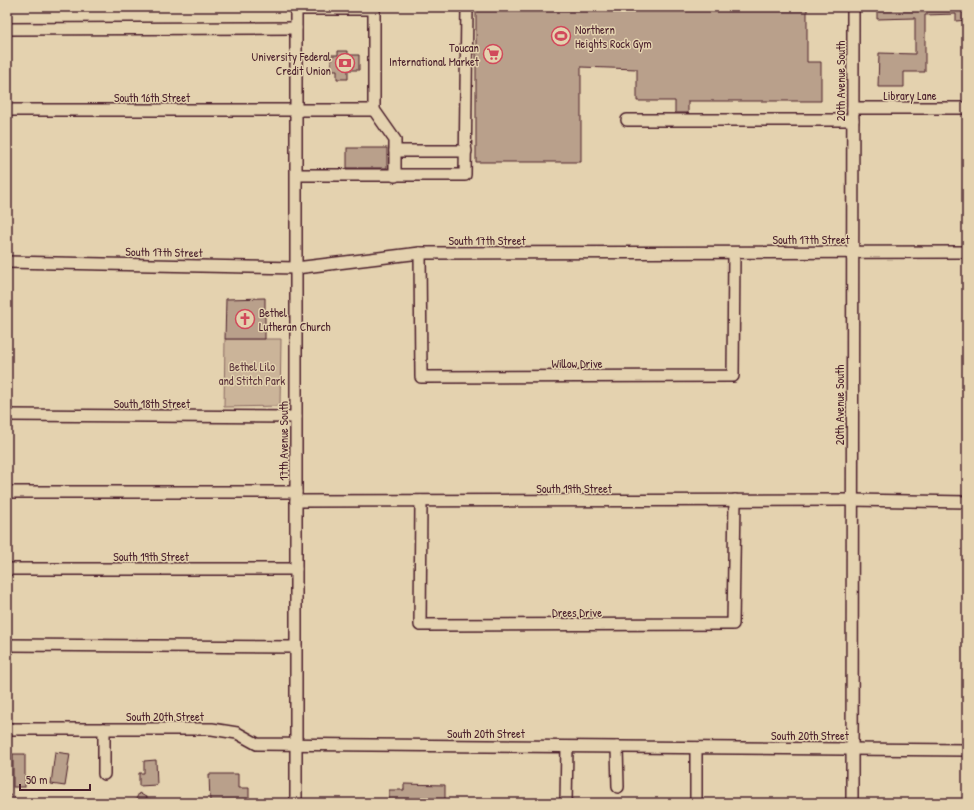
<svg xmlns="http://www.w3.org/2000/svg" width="974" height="810" viewBox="0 0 974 810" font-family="'Patrick Hand',sans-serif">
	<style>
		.green { fill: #cbb499; stroke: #8a6a62 }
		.building { fill: #b9a08b; stroke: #4a1f2b }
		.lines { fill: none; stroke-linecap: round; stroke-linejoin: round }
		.minor-casing { stroke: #4a1f2b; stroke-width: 14 }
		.minor { stroke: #e4d2af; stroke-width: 11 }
		.labels { text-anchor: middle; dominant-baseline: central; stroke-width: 3; stroke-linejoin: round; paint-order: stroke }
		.poi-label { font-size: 12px; fill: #4a1f2b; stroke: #e4d2af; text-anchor: start }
		.street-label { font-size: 12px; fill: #4a1f2b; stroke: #e4d2af }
		.park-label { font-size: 12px; fill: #5d353c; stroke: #e4d2af }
	</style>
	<rect width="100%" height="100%" fill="#e4d2af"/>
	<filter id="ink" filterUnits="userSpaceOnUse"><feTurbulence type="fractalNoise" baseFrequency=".025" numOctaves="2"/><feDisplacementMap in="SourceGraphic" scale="8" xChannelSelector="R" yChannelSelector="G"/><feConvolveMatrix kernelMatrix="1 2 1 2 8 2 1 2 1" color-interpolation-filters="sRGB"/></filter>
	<g filter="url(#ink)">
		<path class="green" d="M225,339H281L280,406L224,407Z"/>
		<g class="building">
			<path d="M476,7H807V62H821V101H688V113H675V101H637V69L581,67V162H476Z"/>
			<path d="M877,7H967V20L956,21V14L925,15V72H904V87H878L879,53L915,54V18L877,19Z"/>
			<path d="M338,51H348V55H359V70H348V79H337V70H331V55H338Z"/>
			<rect x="347" y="148" width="40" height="20"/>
			<path d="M265,298V339H225L226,299Z"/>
			<path d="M55,752L70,754L65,786L51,784Z"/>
			<rect x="13" y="754" width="12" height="33"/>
			<path d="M156,760L157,785L139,786V773H144V761Z"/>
			<path d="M209,774H238V788H249V803H210Z"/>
			<path d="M404,784L445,785V803H389V790H404Z"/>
			<path d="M139,793L156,803H134Z"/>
			<path d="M12,794L19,803H7V798Z"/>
		</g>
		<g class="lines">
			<g class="minor-casing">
				<g id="minor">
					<path d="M296,7V803"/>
					<path d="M374,7V110L395,140V176"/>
					<path d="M296,9H374"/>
					<path d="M7,29L296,28"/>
					<path d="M853,108H967"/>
					<path d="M7,110H374"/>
					<path d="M627,120H853"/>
					<path d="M395,151H466"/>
					<path d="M297,175H465L467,7"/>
					<path d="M420,253L421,377L733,376L734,253"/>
					<path d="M7,262L296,268L420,253L967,252"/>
					<path d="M7,415L296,417"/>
					<path d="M7,492H296"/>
					<path d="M296,501L852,500L967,502"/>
					<path d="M421,501L420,625L733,624L735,500"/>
					<path d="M7,569H296"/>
					<path d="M7,645L296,647"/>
					<path d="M7,729H212L237,733L257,744L967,750"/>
					<path d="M104,729V774"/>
					<path d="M617,747L618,787"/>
					<path d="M696,748V803"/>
					<path d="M566,803L567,747"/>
					<path d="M852,803L853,7"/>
				</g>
			</g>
			<use href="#minor" class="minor"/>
		</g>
	</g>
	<defs>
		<g id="stadium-ring" transform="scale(1)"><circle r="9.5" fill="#e4d2af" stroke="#d1495b" stroke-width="1.5"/><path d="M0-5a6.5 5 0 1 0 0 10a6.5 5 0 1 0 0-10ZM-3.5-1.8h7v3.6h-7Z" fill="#d1495b"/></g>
		<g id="supermarket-ring" transform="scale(1)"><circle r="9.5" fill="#e4d2af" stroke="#d1495b" stroke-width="1.5"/><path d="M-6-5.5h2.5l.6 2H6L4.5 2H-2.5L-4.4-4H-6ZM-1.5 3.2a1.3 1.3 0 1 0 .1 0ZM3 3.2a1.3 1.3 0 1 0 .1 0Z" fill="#d1495b"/></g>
		<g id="bank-ring" transform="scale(1)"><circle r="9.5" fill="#e4d2af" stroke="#d1495b" stroke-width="1.5"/><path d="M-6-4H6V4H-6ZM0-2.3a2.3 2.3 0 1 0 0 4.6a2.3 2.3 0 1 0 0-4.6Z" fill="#d1495b"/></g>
		<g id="church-ring" transform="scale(1)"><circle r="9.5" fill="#e4d2af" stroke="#d1495b" stroke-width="1.5"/><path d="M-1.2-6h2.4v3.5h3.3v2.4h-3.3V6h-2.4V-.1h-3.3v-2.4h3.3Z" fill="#d1495b"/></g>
	</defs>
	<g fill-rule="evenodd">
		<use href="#stadium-ring" x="561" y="36"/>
		<use href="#supermarket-ring" x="493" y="54"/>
		<use href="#bank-ring" x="345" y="63"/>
		<use href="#church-ring" x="245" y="319"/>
	</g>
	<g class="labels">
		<g class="poi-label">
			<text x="575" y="29">Northern<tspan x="575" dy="14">Heights Rock Gym</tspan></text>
			<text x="479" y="47" text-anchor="end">Toucan<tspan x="479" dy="14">International Market</tspan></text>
			<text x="331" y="56" text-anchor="end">University Federal<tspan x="331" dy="14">Credit Union</tspan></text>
			<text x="259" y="312">Bethel<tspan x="259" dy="14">Lutheran Church</tspan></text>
		</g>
		<g class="street-label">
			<text transform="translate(840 81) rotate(-90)">20th Avenue South</text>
			<text x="910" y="95">Library Lane</text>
			<text x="152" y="97">South 16th Street</text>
			<text x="811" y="239">South 17th Street</text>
			<text x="487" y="240">South 17th Street</text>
			<text transform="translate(164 252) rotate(1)">South 17th Street</text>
			<text x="577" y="363">Willow Drive</text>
			<text x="152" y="403">South 18th Street</text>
			<text transform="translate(839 405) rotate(-90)">20th Avenue South</text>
			<text transform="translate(283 441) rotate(-90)">17th Avenue South</text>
			<text x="574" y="488">South 19th Street</text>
			<text x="151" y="556">South 19th Street</text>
			<text x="577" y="612">Drees Drive</text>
			<text x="165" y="716">South 20th Street</text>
			<text x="486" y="733">South 20th Street</text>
			<text x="810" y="735">South 20th Street</text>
		</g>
		<g class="park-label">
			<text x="252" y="366">Bethel Lilo<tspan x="252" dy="14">and Stitch Park</tspan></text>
		</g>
	</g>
	<rect width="974" height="810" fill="none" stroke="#e4d2af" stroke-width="24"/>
	<rect x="12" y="12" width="950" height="786" fill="none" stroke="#4a1f2b" stroke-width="1.5" filter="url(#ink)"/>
	<path d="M20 784v6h70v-6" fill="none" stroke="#4a1f2b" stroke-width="2"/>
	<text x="26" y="784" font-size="12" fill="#4a1f2b" stroke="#e4d2af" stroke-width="3" paint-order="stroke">50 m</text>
</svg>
